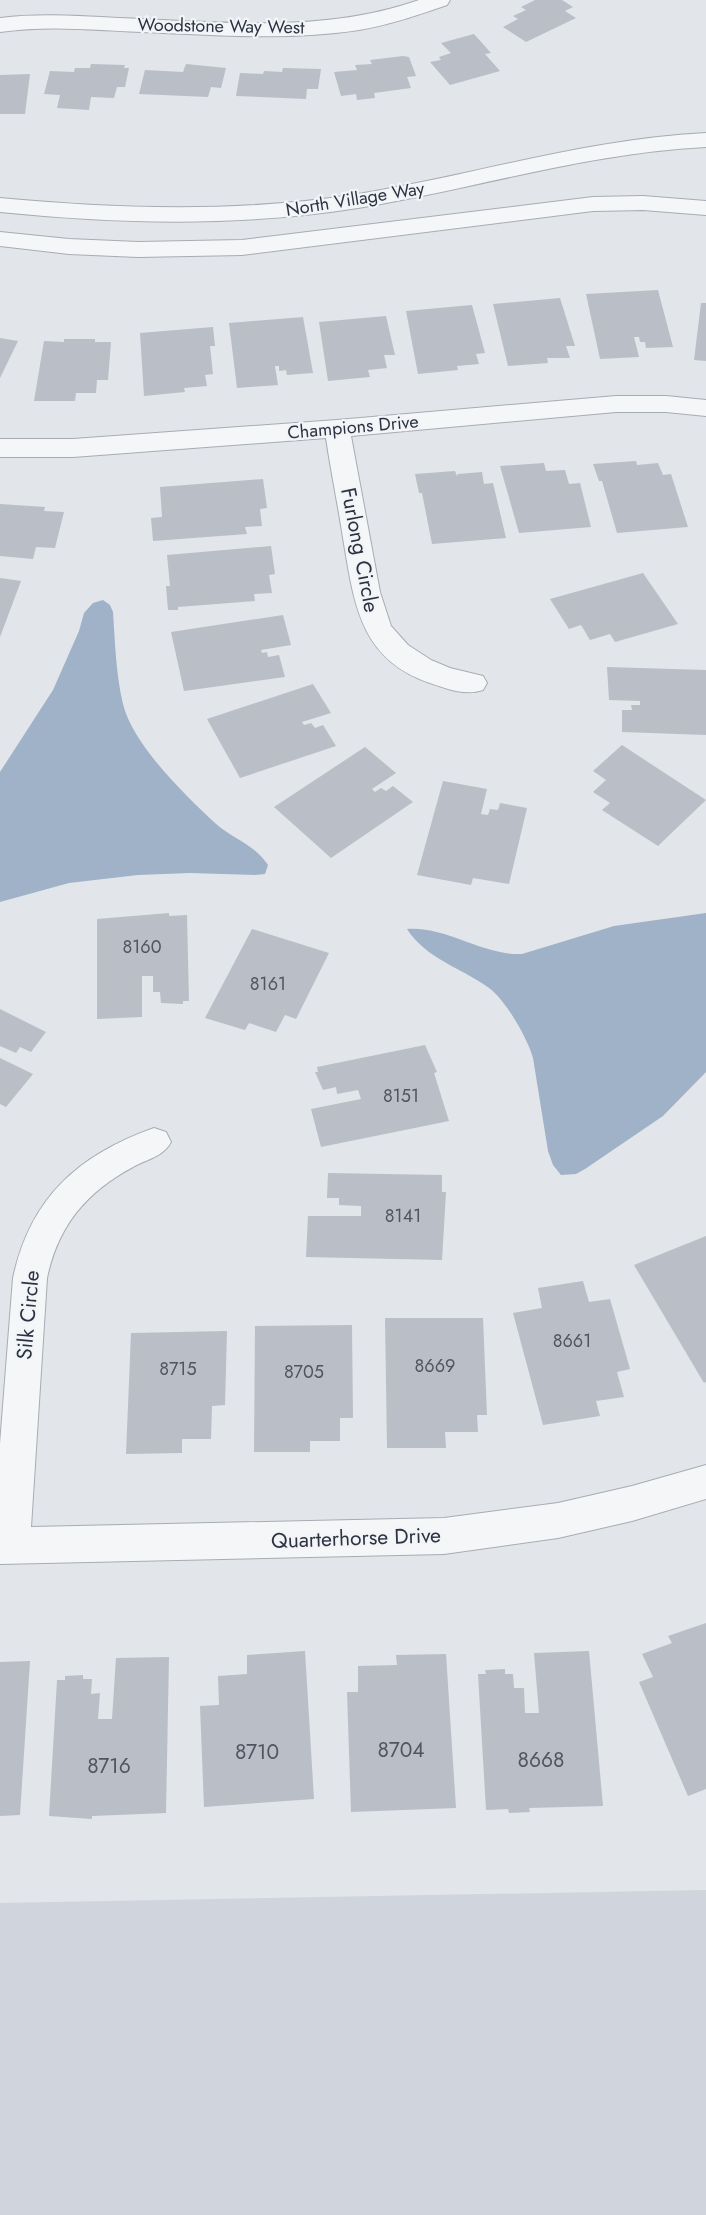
<svg xmlns="http://www.w3.org/2000/svg" width="706" height="2215" viewBox="0 0 706 2215" font-family="Jost,sans-serif">
	<style>
		.built { fill: #d0d4dc }
		.water { fill: #9fb2c8 }
		.building { fill: #babec6 }
		.lines { fill: none; stroke-linecap: round; stroke-linejoin: round }
		.street-casing { stroke: #a7acb4; stroke-width: 2 }
		.street { fill: #f5f6f8; fill-rule: evenodd }
		.labels { text-anchor: middle; dominant-baseline: central; stroke-width: 4.5; stroke-linejoin: round; paint-order: stroke }
		.far-street-label { font-size: 18px; fill: #2b3341; stroke: #f2f4f7 }
		.number-label { font-size: 18px; fill: #4f5662 }
		.street-label { font-size: 21px; fill: #2b3341; stroke: #f2f4f7 }
		.near-number-label { font-size: 21px; fill: #4f5662 }
	</style>
	<rect width="100%" height="100%" fill="#e2e5ea"/>
	<path class="built" d="M706,1890V2215H0V1903Z"/>
	<g class="water">
		<path d="M103,600L110,605L113,612C115,642 116,675 123,704C133,745 185,795 215,823C234,840 253,843 268,865L265,874L255,875L190,873L138,875L69,883L0,902V772L53,690L79,631L84,613L93,603Z"/>
		<path d="M706,913V1072L663,1116L585,1169L576,1174L561,1175L553,1165L548,1151L533,1058C528,1039 505,999 489,988C462,968 426,959 407,929C447,926 483,956 522,954L614,926Z"/>
	</g>
	<g class="building">
		<path d="M535,0H562L573,7L565,11L576,18L526,42L503,27L518,19L513,16L526,10L521,7Z"/>
		<path d="M474,34L491,53L485,54L500,71L450,85L430,62L441,60L439,57L451,53L441,43Z"/>
		<path d="M403,56L409,57L416,76L407,77L411,88L374,93L375,98L357,100L356,94L341,96L334,72L357,70L355,65L372,64L370,60Z"/>
		<path d="M91,64L125,65L124,68H129L125,87H117L114,98L91,97L89,110L57,108L60,95L44,94L50,71L74,72L75,68H90Z"/>
		<path d="M186,64L226,68L221,88L211,87L208,97L139,94L145,70L183,72Z"/>
		<path d="M283,68L321,69L318,89H307L306,99L236,96L240,73L263,74L264,71L282,72Z"/>
		<path d="M30,74L25,114H0V75Z"/>
		<path d="M658,290L673,347L646,348L645,342H640L639,337H634L639,357L600,359L586,294Z"/>
		<path d="M560,298L575,346H566L570,358H547L548,363L508,366L493,304Z"/>
		<path d="M701,303H706V361L694,360Z"/>
		<path d="M472,305L485,353L476,354L479,364L457,366L458,370L418,374L406,311Z"/>
		<path d="M386,316L395,355H384L387,368L368,370L370,377L328,381L319,322Z"/>
		<path d="M303,317L313,373L287,375L286,370L279,371V366H275L278,385L237,388L229,323Z"/>
		<path d="M213,327L215,346H210L213,374L205,375L207,386L184,388L185,392L144,396L140,333Z"/>
		<path d="M0,338L18,341L0,378Z"/>
		<path d="M64,339H95V342H111L108,380H97L96,393H76L75,401H34L44,341L64,342Z"/>
		<path d="M636,461L637,465L658,463L663,475L671,474L688,527L617,533L602,481H599L593,464Z"/>
		<path d="M544,463L546,471L565,470L569,484L580,483L591,527L519,533L500,466Z"/>
		<path d="M455,471L457,476L458,474L482,472L484,484L493,483L506,538L432,544L422,493H419L415,474Z"/>
		<path d="M263,479L267,508L260,509L262,526L245,527L247,534L153,541L151,518L162,517L160,487Z"/>
		<path d="M0,504L45,507L44,511L64,512L55,548L36,547L33,559L0,556Z"/>
		<path d="M271,546L275,574L269,575L272,593L254,594L255,601L178,607V610H168L166,586H170L167,555Z"/>
		<path d="M643,573L678,624L615,642L610,634L590,640L581,625L569,629L550,599Z"/>
		<path d="M0,578L21,581L0,637Z"/>
		<path d="M283,615L291,645L261,650L262,653L267,652L268,657L279,655L285,677L184,691L171,632Z"/>
		<path d="M607,667L706,670V735L622,732V710H632L631,705H640V701L609,700Z"/>
		<path d="M313,684L331,713L302,722L304,725L311,723L315,728L323,725L336,746L240,778L207,719Z"/>
		<path d="M622,745L706,800L658,846L602,810L610,803L593,792L606,780L593,771Z"/>
		<path d="M365,747L396,773L372,789L375,792L381,788L386,791L393,786L413,802L331,858L274,807Z"/>
		<path d="M443,781L487,789L481,814L488,815L490,809L498,810L500,803L527,808L509,884L473,878L471,885L417,875Z"/>
		<path d="M169,913V916L187,915L189,1001H183V1004L161,1003L160,992H153V976H142V1017L97,1019V919Z"/>
		<path d="M252,929L329,953L296,1019L285,1015L276,1032L249,1023L245,1030L205,1018Z"/>
		<path d="M0,1009L46,1032L31,1052L20,1047L16,1053L0,1046Z"/>
		<path d="M425,1045L437,1072L434,1073L449,1121L321,1147L311,1109L361,1099L358,1090L337,1094L336,1087L323,1090L315,1072H318L317,1067Z"/>
		<path d="M0,1058L33,1074L6,1107L0,1104Z"/>
		<path d="M328,1173L442,1175V1192H446L442,1260L306,1257L308,1216H361V1206L339,1205V1198H327Z"/>
		<path d="M706,1236V1382L704,1383L634,1265Z"/>
		<path d="M583,1281L589,1302L610,1299L630,1369L617,1372L624,1397L596,1401L600,1416L543,1425L513,1313L542,1308L538,1288Z"/>
		<path d="M385,1318H483L487,1415H477L478,1432H445L446,1448H387Z"/>
		<path d="M352,1325L353,1418H340V1441H310V1452H254L255,1326Z"/>
		<path d="M227,1331L225,1405L212,1406L211,1439H182V1453L126,1454L131,1333Z"/>
		<path d="M706,1623V1789L688,1796L639,1682L653,1677L642,1654L672,1643L668,1636Z"/>
		<path d="M305,1651L314,1799L204,1807L200,1706L219,1705L218,1676L247,1674V1655Z"/>
		<path d="M589,1651L603,1806L529,1808L530,1812L509,1813L508,1809L486,1810L478,1674H486L485,1670L505,1669V1674H513L514,1688H524L525,1713H539L534,1653Z"/>
		<path d="M446,1654L456,1808L351,1812L347,1692H358V1666L397,1665L396,1655Z"/>
		<path d="M169,1657L166,1813L92,1816V1819L49,1816L57,1680H65V1676L83,1675V1679H92L91,1694L100,1693L98,1719H112L116,1658Z"/>
		<path d="M30,1661L20,1815L0,1816V1662Z"/>
	</g>
	<g class="lines">
		<g class="street-casing">
			<g id="street">
				<path d="M419,0H450L447,5C418,15 389,25 359,30C287,41 214,35 141,32C94,30 47,25 0,32V18C40,13 79,16 119,18C219,22 322,34 419,0Z"/>
				<path d="M706,133V147C586,153 475,189 358,208C239,227 120,224 0,212V198C119,209 239,213 358,194C475,175 586,139 706,133Z"/>
				<path d="M643,196L706,201V215L643,210L593,211L242,255L138,257L69,254L0,246V232L69,239L138,242L242,240L593,197Z"/>
				<path d="M616,396H666L706,400V416L666,412H616L351,436L380,592L391,626L408,645L431,660L450,668L483,676L487,683L483,690C465,696 447,689 430,683C359,659 354,602 343,538C338,505 331,472 326,438L73,457H0V439H73L337,420Z"/>
				<path d="M154,1128L166,1132L171,1142C163,1157 147,1159 133,1167C86,1192 58,1226 47,1278L31,1527L444,1518L558,1503L632,1486L706,1465V1499L632,1521L558,1538L444,1554L0,1564V1444L13,1278C30,1198 78,1155 154,1128Z"/>
			</g>
		</g>
		<use href="#street" class="street"/>
	</g>
	<g class="labels">
		<g class="far-street-label">
			<text transform="translate(221 26) rotate(1)">Woodstone Way West</text>
			<text transform="translate(355 199) rotate(-9)">North Village Way</text>
			<text transform="translate(353 427) rotate(-5)">Champions Drive</text>
		</g>
		<g class="number-label">
			<text x="142" y="947">8160</text>
			<text x="268" y="984">8161</text>
			<text x="401" y="1096">8151</text>
			<text x="403" y="1216">8141</text>
			<text x="572" y="1341">8661</text>
			<text x="435" y="1366">8669</text>
			<text x="178" y="1369">8715</text>
			<text x="304" y="1372">8705</text>
		</g>
		<g class="street-label">
			<text transform="translate(360 550) rotate(79)">Furlong Circle</text>
			<text transform="translate(28 1315) rotate(-85)">Silk Circle</text>
			<text transform="translate(356 1538) rotate(-2)">Quarterhorse Drive</text>
		</g>
		<g class="near-number-label">
			<text x="401" y="1750">8704</text>
			<text x="257" y="1752">8710</text>
			<text x="541" y="1760">8668</text>
			<text x="109" y="1766">8716</text>
		</g>
	</g>
</svg>
